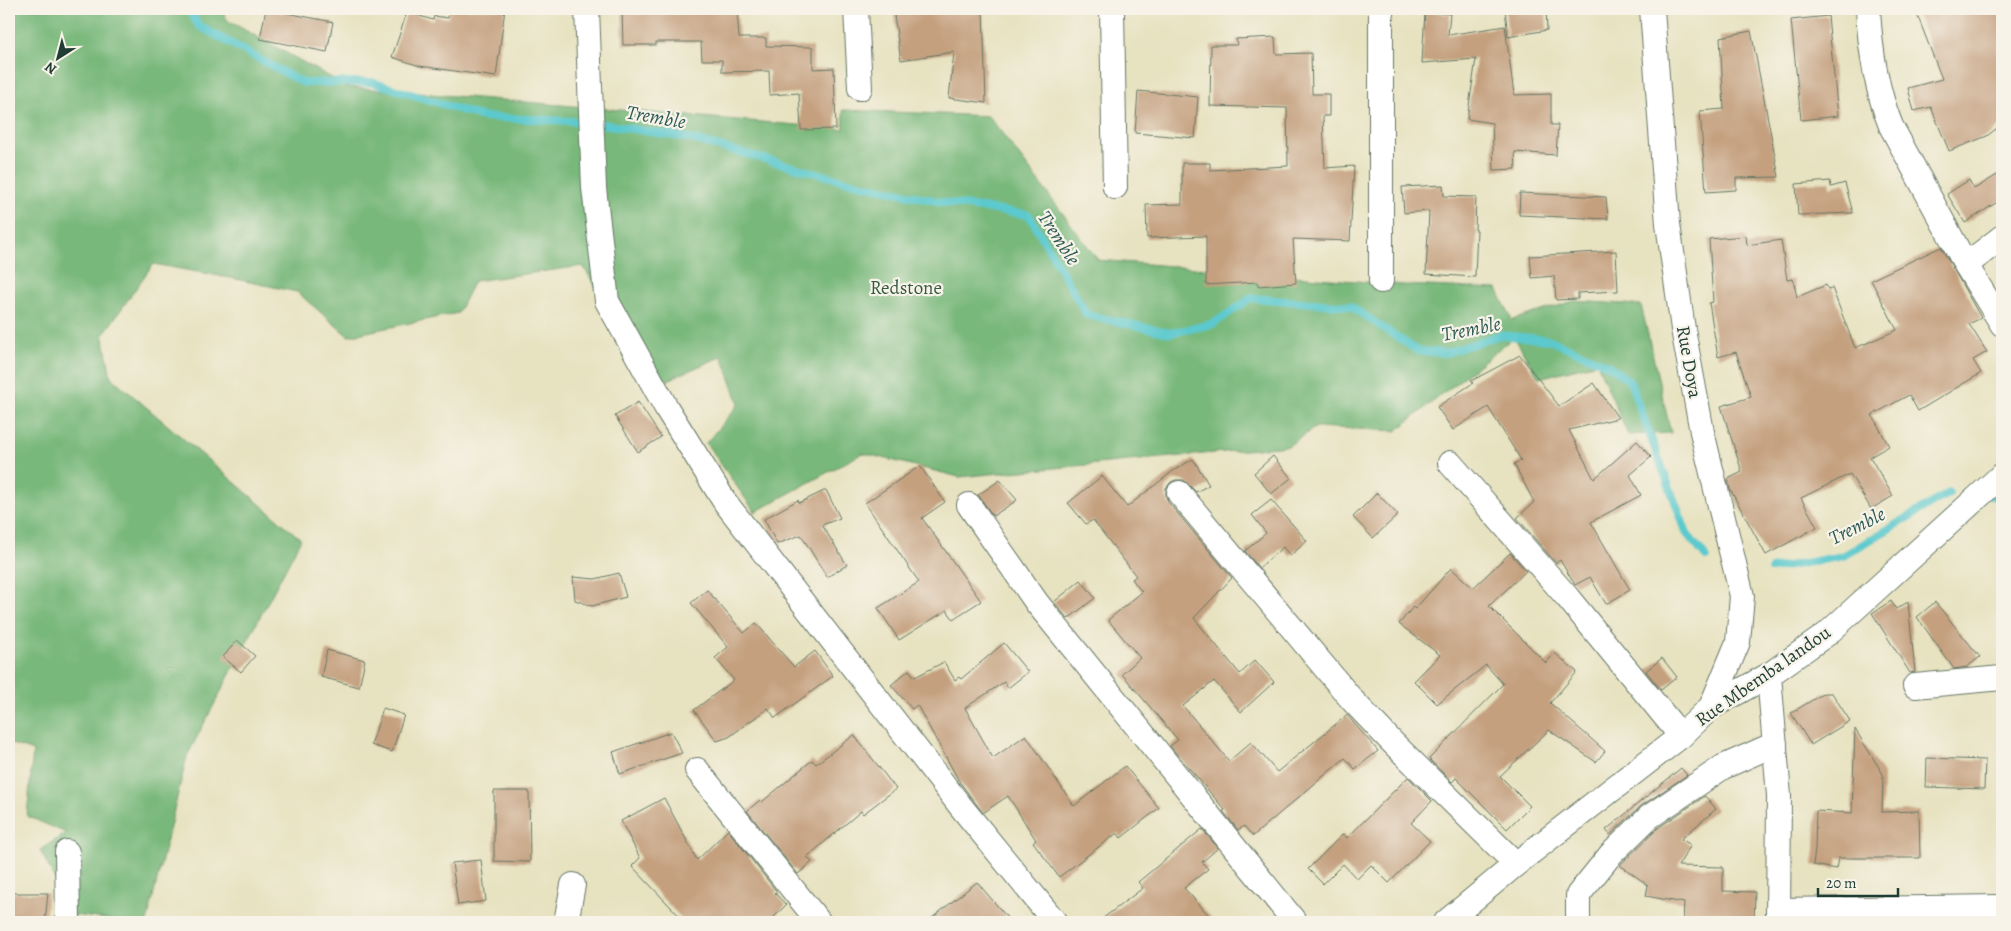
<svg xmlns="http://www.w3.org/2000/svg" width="2011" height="931" viewBox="0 0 2011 931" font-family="Alegreya,serif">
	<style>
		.forest { fill: #78b87a; stroke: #4c7a57 }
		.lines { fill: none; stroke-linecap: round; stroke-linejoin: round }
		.stream { stroke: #5bc9ce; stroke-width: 8 }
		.building { fill: #c4a07f }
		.street-casing { stroke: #657765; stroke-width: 26 }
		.street { stroke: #fff; stroke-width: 24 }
		.labels { text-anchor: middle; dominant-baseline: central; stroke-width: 4.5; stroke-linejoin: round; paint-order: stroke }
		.park-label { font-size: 19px; fill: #375c46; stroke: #f7f3e8 }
		.street-label { font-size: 19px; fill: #1f3d34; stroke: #f7f3e8 }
		.water-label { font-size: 20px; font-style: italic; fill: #2b5953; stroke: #f7f3e8 }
	</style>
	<rect width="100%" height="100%" fill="#f7f3e8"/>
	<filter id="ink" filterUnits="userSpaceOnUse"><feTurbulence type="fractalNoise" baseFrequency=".02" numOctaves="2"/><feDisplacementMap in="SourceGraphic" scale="10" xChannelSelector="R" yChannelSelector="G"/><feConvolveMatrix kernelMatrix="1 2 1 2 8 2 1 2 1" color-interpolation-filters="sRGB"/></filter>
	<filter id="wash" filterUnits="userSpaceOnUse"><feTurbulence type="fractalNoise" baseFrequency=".0096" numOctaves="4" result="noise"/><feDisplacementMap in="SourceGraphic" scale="20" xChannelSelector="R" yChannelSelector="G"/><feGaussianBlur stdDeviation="1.12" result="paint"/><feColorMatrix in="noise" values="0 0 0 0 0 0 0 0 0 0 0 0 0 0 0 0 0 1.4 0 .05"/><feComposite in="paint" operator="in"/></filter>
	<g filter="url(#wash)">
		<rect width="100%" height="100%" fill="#e7e2c0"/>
		<path class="forest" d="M9,9H222L227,20L348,87L844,129L843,110L989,116L1098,260L1404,285L1497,289L1512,320L1574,301L1641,305L1671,433L1628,435L1597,363L1539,378L1514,337L1396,431L1316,427L1288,446L959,477L863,453L755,512L706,443L739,404L722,356L657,385L583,266L474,281L458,313L348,336L297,292L236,279L153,264L103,335L111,377L301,539L187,756L147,922H128L73,915L40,850L66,833L27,816L33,751L9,743Z"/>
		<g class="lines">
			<g class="stream">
				<path d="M188,9L199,26L303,83L372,82L483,117L591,122L687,138L845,181L941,202L1029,215L1087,315L1170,333L1213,324L1251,298L1350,306L1418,351L1446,353L1500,335L1550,340L1610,366L1630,382L1687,534L1706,557"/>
				<path d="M1991,496L2002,498"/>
				<path d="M1772,569L1843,556L1949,493"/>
			</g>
		</g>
		<g id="blocks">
			<g class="building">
				<path d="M266,9L333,22L327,52L260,39Z"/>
				<path d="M449,9H505L496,77L420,66L392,57L407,12L433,20L434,16L448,18Z"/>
				<path d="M622,9H737L739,38H766V46L813,47V69L834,68L836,129L801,130L799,93L770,95L769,71L722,72V60H702L701,42H656V45H623Z"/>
				<path d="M893,9H983L986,103L949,98L954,52L901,60Z"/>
				<path d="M1505,9H1546L1547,30L1508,37Z"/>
				<path d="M1915,9H2002V124L1987,136L1949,151L1931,107L1914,111L1908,88L1942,79Z"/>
				<path d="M1425,12L1450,14L1448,35L1505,26L1514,95L1551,94V125H1558L1556,155L1515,152L1516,169L1494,170L1492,123L1467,119L1476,59L1422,63Z"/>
				<path d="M1828,16L1838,116L1801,120L1791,20Z"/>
				<path d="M1751,31L1779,177L1736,178V190L1706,192L1700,111L1724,109L1720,37Z"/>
				<path d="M1275,37L1276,54L1311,53L1312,94H1329V116H1323L1325,168L1354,166L1350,241L1293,239L1296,283L1258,286V282L1206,285V236L1147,238L1146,205L1182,204V163H1210V170L1288,166L1287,108L1210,106L1211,45H1237L1236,39Z"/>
				<path d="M1138,91L1198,97L1195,138L1135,133Z"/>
				<path d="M2002,172V199L1965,223L1947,194L1969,180L1974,189Z"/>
				<path d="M1830,181L1831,187L1845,183L1853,213L1798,215L1796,184Z"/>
				<path d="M1443,185L1444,196L1476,197L1475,230H1477L1475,277L1426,274L1429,211L1404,213L1402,187Z"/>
				<path d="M1520,193L1606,197L1608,219L1519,215Z"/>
				<path d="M1746,236L1747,245L1781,240L1787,280L1793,279L1797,297L1826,285L1828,289L1832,288L1855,348L1897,330L1871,280L1941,247L1981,318L1969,324L1987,352L1973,360L1981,373L1918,411L1909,395L1872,415L1889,446L1870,457L1893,496L1871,509L1850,474L1801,498L1817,527L1766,555L1730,489L1728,479L1742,472L1721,406L1751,397L1736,352L1718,357L1709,303L1713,302L1709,239Z"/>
				<path d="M1616,251L1618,291L1578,293V299L1556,300L1554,276L1532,278L1530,256Z"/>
				<path d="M1520,355L1559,406L1594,383L1618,418L1569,430L1594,479L1637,441L1651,457L1630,475L1641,495L1591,522L1630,590L1606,604L1590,577L1575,585L1560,560L1556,563L1517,518L1534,502L1514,464L1521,460L1488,407L1453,430L1437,407L1473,383L1471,381Z"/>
				<path d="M638,402L661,437L638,452L615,416Z"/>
				<path d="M1273,456L1291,478L1271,494L1254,473Z"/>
				<path d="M1193,459L1209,485L1196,492L1184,480H1176L1171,482L1166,488V496L1168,502L1232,578L1194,618L1240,674L1255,660L1274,682L1241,712L1214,681L1183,706L1229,761L1251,742L1277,772L1347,715L1378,751L1355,769L1345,758L1253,836L1244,826L1238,830L1223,811L1225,810L1170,746L1178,740L1122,674L1140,658L1108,620L1142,592L1132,579L1136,576L1093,520L1086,524L1068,503L1102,476L1127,507L1173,471Z"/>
				<path d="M920,466L945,502L922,518L981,601L953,619L947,610L899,640L878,608L919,582L865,503Z"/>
				<path d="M1000,480L1017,500L993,516L978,495Z"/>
				<path d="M826,490L840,518L822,525L847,565L827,577L801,535L777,544L764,519L798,500L799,503Z"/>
				<path d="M1377,493L1398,515L1373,538L1353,517Z"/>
				<path d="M1271,500L1307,541L1290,556L1283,547L1259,568L1245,551L1266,533L1252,515Z"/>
				<path d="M1510,553L1526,571L1489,606L1546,663L1555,653L1577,672L1550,703L1605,751L1596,762L1549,730L1500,776L1530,806L1507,829L1456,778L1452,782L1429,759L1503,684L1486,665L1437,704L1414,681L1440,655L1399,624L1413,607L1415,609L1451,568L1473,588Z"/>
				<path d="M619,573L626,597L592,606L575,600L573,577L595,579Z"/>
				<path d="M1081,580L1095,598L1068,619L1054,602Z"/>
				<path d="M707,590L744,633L756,623L794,667L815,651L833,676L775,718L768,708L729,737L717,741L694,710L734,680L715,658L728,647L691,603Z"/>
				<path d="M1891,601L1896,609L1908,602L1915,672L1910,673L1872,613Z"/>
				<path d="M1935,602L1980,657L1967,667L1954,669L1917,617Z"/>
				<path d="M237,640L255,656L241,672L223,657Z"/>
				<path d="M1004,643L1028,672L1008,688L1004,682L965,708L993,758L1026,735L1074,806L1125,766L1159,808L1121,838L1117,833L1059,877L1033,842L1036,840L1008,796L983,813L959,781L917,705L912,709L891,685L909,670L915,677L944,662L955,680L959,677L961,679Z"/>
				<path d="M327,650L365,660L359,687L321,677Z"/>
				<path d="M1662,658L1677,677L1661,690L1646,671Z"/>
				<path d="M1824,693H1832L1850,721L1811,745L1791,713Z"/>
				<path d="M383,708L404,715L392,752L371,745Z"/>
				<path d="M1855,729L1883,774L1882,812L1919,811L1920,858H1838L1836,869L1813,865L1815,849L1816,811L1852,813Z"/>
				<path d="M671,732L682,753L620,774L613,752Z"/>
				<path d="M854,735L896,789L863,814L861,811L807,857L812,862L798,874L747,811L760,800L762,802L812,760L816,764Z"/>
				<path d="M1927,758L1985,760L1984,789L1926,787Z"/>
				<path d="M1681,768L1687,775L1641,806L1610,835L1606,830Z"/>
				<path d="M1408,777L1432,801L1411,823L1430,841L1389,883L1371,865L1357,879L1343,864L1323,884L1308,869L1343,834L1347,838Z"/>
				<path d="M494,791H529L530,862L494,861Z"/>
				<path d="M1705,796L1716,809L1681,839L1691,845L1678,866L1723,867V891L1755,892L1754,922H1683L1684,903L1646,896L1648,885L1620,865L1658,828Z"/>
				<path d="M664,798L697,860L728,830L777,892L775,893L786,905L769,922H685L632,866L640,858L621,821Z"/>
				<path d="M1202,829L1218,848L1202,862L1208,869L1184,888L1215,922H1098L1143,888L1138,882Z"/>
				<path d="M481,860L486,901L458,905L452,863Z"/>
				<path d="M977,882L1011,922H927Z"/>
				<path d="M9,893H48L45,922L9,918Z"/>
			</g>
		</g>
	</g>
	<g filter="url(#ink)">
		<use href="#blocks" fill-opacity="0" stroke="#657765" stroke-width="1"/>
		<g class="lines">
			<g class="street-casing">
				<g id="street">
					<path d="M587,9L594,188L607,301L667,409L725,502L962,808L1055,922"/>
					<path d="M856,9L860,88"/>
					<path d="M1112,9L1115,187"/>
					<path d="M1381,9V281"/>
					<path d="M1652,9L1668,224L1683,329L1702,432L1742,596L1738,642L1711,707"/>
					<path d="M1868,9C1870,48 1876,89 1891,126L1966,265L2002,324"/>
					<path d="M1966,265L2002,237"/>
					<path d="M1450,463L1568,598L1681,736"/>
					<path d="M1179,493L1353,701L1391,741L1516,864"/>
					<path d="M969,505L1037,603L1295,922"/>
					<path d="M1769,675L1779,796L1778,922"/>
					<path d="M1915,686L2002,678"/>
					<path d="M697,770L819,922"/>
					<path d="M67,852L68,922"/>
					<path d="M1778,910L2002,907"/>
					<path d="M566,922L573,885"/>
					<path d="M1446,922L1516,864L1681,736L1711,707L1769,675L1827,634L2002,475"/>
					<path d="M1578,922V895L1611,854L1649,817L1723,767L1775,744"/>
				</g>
			</g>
			<use href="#street" class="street"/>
		</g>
	</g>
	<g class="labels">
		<g class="park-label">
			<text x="906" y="288">Redstone</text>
		</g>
		<g class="street-label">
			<text transform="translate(1689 362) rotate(80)">Rue Doya</text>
			<text transform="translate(1763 676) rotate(-35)">Rue Mbemba landou</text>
		</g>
		<g class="water-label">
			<text transform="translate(656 117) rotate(10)">Tremble</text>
			<text transform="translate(1059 238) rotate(57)">Tremble</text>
			<text transform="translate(1471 329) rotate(-11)">Tremble</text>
			<text transform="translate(1857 526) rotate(-27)">Tremble</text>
		</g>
	</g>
	<rect width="2011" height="931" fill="none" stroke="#f7f3e8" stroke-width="30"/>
	<g transform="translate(58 58) rotate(216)" stroke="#f7f3e8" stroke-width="4" paint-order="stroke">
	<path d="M0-4L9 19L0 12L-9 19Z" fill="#1f3d34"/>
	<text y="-8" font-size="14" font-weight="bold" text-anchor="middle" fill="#1f3d34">N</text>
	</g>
	<path d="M1818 888v8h80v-8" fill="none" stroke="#1f3d34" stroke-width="2.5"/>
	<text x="1826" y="888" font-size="15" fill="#1f3d34" stroke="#f7f3e8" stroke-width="4" paint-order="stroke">20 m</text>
</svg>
